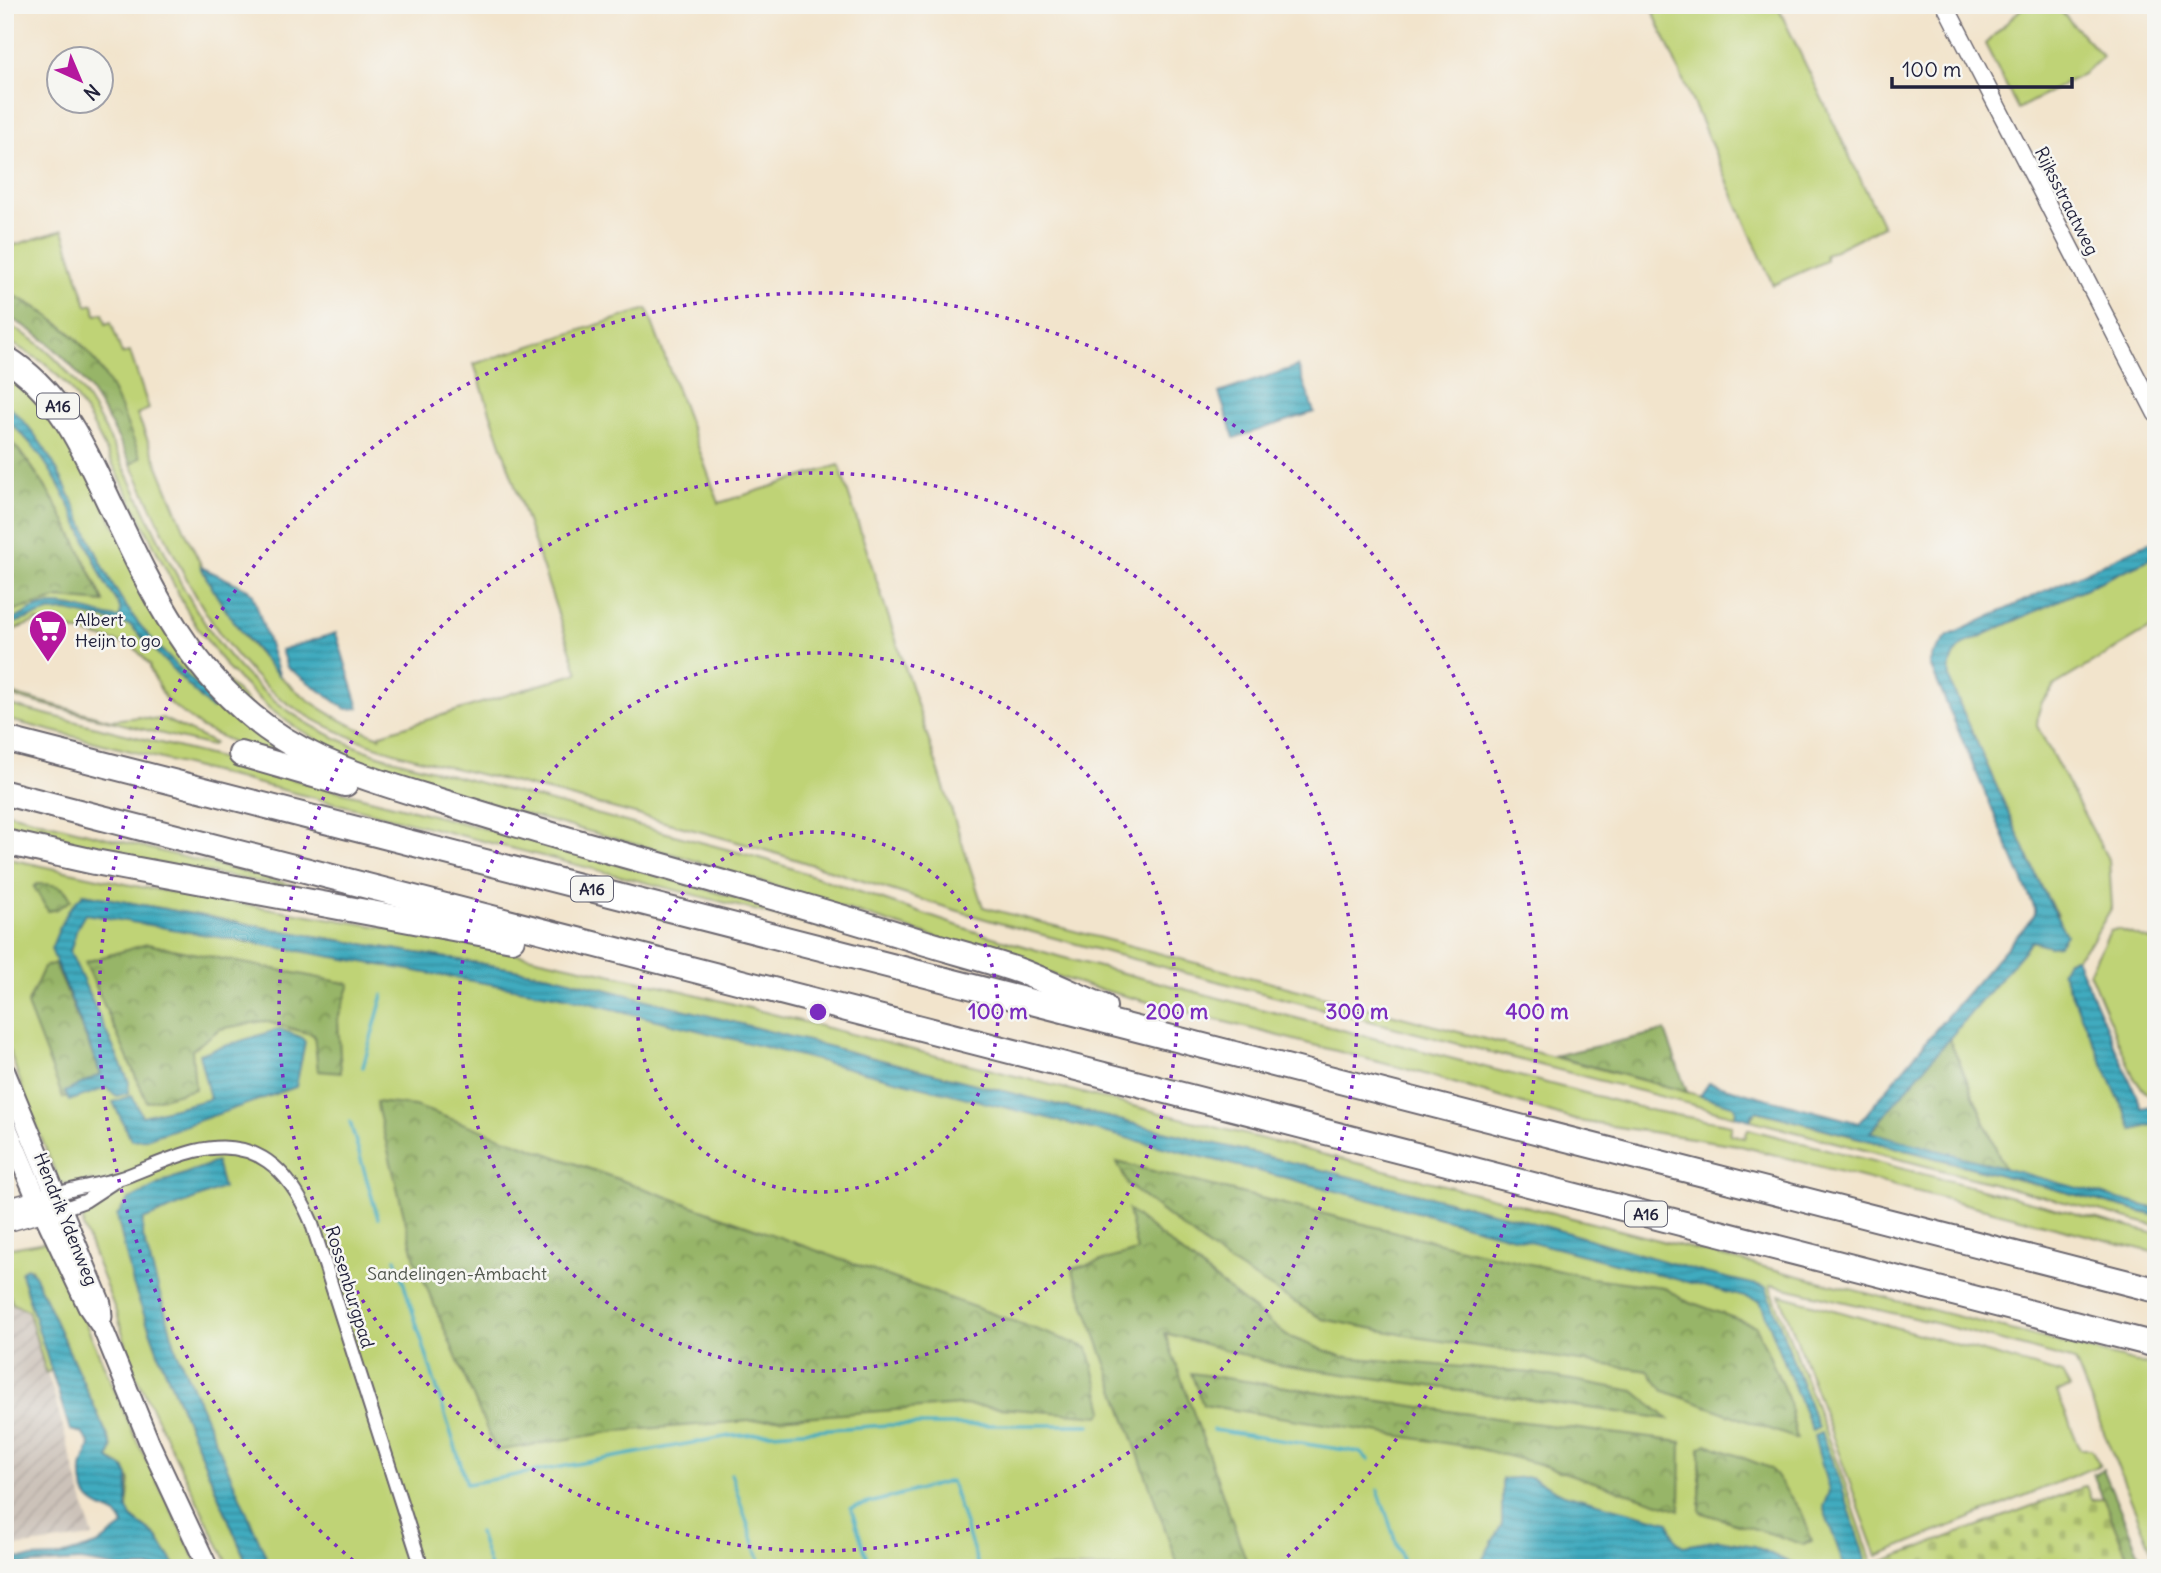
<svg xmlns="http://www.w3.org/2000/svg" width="2161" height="1573" viewBox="0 0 2161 1573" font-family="Delius,sans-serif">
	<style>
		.industrial { fill: url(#industrial-furrows) }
		.green { fill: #bfd376; stroke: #707a58; stroke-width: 2; fill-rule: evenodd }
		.forest { fill: url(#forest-crowns); stroke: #5c6c51; stroke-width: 2 }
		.cemetery { fill: url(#cemetery-stones); stroke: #707a58; stroke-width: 2 }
		.water { fill: url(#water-rules); stroke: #31667d; stroke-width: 2 }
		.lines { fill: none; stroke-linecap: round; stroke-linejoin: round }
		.stream { stroke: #40abbf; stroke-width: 3.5 }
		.minor-casing { stroke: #6b666e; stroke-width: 16 }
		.tertiary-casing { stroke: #6b666e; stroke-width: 19 }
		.secondary-casing { stroke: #6b666e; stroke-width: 23 }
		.motorway-casing { stroke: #6b666e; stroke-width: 28 }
		.minor { stroke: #fff; stroke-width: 12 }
		.tertiary { stroke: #fff; stroke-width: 16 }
		.secondary { stroke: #fff; stroke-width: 19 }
		.motorway { stroke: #fff; stroke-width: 24 }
		.ring { fill: none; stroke: #7b2cbf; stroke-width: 3.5; stroke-dasharray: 3.5 7 }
		.labels { text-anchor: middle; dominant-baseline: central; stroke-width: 5; stroke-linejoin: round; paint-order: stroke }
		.shield { fill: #f6f6f2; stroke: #626272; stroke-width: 2 }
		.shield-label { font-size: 16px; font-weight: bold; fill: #22223b }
		.street-label { font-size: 18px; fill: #22223b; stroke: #f6f6f2 }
		.poi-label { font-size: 18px; fill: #22223b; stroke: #f6f6f2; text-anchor: start }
		.park-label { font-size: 18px; fill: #51574d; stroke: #f6f6f2 }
		.centre { fill: #7b2cbf; stroke: #f6f6f2; stroke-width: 3.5 }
		.ring-label { font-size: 21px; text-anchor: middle; font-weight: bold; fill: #7b2cbf; stroke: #f6f6f2; stroke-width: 5; stroke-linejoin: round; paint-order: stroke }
	</style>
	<defs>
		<pattern id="industrial-furrows" width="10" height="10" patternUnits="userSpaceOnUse" patternTransform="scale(1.75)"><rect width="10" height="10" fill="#ccc2b9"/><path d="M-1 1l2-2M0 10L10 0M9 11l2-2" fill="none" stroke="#afa6a0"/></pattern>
		<pattern id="forest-crowns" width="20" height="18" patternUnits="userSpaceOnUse" patternTransform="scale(1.75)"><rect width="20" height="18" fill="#97b567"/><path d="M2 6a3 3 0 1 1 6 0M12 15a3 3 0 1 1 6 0" fill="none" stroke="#7b9356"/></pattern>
		<pattern id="cemetery-stones" width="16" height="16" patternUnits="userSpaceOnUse" patternTransform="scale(1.75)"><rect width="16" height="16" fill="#bfd376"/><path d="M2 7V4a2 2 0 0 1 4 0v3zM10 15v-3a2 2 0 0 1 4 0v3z" fill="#a4b567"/></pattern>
		<pattern id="water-rules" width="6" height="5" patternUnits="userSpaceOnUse" patternTransform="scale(1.75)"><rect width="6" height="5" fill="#40abbf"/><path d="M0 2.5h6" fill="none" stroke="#358b9c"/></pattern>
	</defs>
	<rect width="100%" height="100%" fill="#f6f6f2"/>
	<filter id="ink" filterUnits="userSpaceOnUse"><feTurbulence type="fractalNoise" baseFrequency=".0143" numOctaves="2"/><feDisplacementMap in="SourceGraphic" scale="14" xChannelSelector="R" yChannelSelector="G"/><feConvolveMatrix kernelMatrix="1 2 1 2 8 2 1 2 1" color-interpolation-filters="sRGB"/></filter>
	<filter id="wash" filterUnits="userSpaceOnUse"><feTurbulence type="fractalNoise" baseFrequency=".00686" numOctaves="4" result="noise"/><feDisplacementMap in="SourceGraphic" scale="28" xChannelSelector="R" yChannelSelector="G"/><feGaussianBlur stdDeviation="1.57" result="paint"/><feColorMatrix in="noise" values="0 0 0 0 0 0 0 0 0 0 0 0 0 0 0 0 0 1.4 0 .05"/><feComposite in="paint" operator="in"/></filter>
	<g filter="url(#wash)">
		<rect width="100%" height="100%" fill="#f2e4cc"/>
		<path class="industrial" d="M5,1255H8L53,1391L93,1537L5,1548Z"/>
		<g class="green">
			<path d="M1650,5H1777L1883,226L1825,255L1826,261L1773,285Z"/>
			<path d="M2025,5H2055L2103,57L2083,74L2018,109L1985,44Z"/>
			<path d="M63,230L87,306L93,304L96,315L103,313L106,324L111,322L122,354L130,352L149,409L137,414C192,546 231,684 380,737L381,734L578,673L474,364L647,309L719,503L839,465L983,907L1687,1092L1733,1105L1736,1110L1735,1116C1494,1052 1251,992 1010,926C911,899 815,863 716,836C650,818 583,800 516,783C436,763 347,748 280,698C207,643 170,543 131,464L140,457C127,428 115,398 100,369C81,336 40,306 5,292V248Z"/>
			<path d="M5,324C65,350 94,407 122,463C190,603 225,707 388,758L767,860L979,933L1061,957L1654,1111L1732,1125L1730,1134L1745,1138L1748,1129L2156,1234V1253L1737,1145L1578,1121L1421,1073L1091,987L683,857L450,794L376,769L333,749L292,725L270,709L229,670L197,627L184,605L90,419L68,386L46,364L5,339Z"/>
			<path d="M5,360L44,391L162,615L301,757L257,753L202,728L166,700L150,669V665L133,646L37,621L5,633V600L10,612L60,598L104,601C76,542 51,483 5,435Z"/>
			<path d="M2156,556V625L2055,685L2042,702L2038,714L2037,726L2109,861L2112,907L2092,941L2076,958L2067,960L2104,1064L2133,1130L2156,1124V1209L2005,1170L1949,1038L2032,941L2051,946L2057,915L2042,888L1952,687C1946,669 1950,654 1966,643Z"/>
			<path d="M5,692L111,720L139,717L156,720L162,718L214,743L211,746L5,695Z"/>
			<path d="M5,704L236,762L296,780L580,853L973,966L5,719Z"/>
			<path d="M5,812L333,895L5,836Z"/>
			<path d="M5,858L135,886L441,937L663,986L2156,1367V1562L2075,1361L1931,1322L1772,1285L1770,1286L1845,1483L1874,1568H264L133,1284L160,1358L249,1568H230L134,1372L118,1317L83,1227L84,1206L91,1181L72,1186L59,1182L29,1108L5,1037ZM84,894L284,931L550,975L1046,1102L1517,1218L1642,1255L555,992L90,904Z"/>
			<path d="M2117,929L2156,942V1096L2148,1094L2134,1078L2089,972L2110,931Z"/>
			<path d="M1756,1111L2156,1216V1226L1750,1120Z"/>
			<path d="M50,1241L135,1437L200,1568H177L156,1536L131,1517L127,1509L130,1481L124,1468L109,1458L112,1448L110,1441L31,1268L21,1272L22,1277L52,1370L46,1373L28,1310L13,1304L5,1283V1249Z"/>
			<path d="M1780,1295L2062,1374L2070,1388L2057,1392L2080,1449H2091L2100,1465L1877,1556Z"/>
		</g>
		<g class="forest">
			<path d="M5,292C45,308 85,340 106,378C120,403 129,431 141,457L131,464C102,404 69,344 5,316Z"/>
			<path d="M5,435C51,483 76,542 104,602L60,598L9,612L5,600Z"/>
			<path d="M37,884C53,885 64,883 71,900L57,909L48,911L34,887Z"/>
			<path d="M147,944L350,984L338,1019L341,1073L318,1071L314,1035L264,1021L220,1029L192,1050L195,1089L147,1102L85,962Z"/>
			<path d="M55,963L101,1075L66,1092L67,1097L63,1098L27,1005L44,967Z"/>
			<path d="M1665,1031L1687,1092L1553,1056Z"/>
			<path d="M1949,1038L2005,1170L1870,1132Z"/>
			<path d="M376,1102L415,1106L1088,1348L1104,1410L1100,1416L961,1405L617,1431L496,1451L415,1260Z"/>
			<path d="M1117,1162L1448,1245L1591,1278L1664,1287L1682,1299L1756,1326L1788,1398L1797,1439L1664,1391L1648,1371L1421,1338L1322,1319L1222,1258L1128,1185Z"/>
			<path d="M1128,1210L1287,1336L1343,1357L1533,1373L1634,1391L1668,1419L1279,1365L1165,1333L1249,1568H1179L1072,1269L1137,1251Z"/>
			<path d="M1191,1373L1509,1420L1681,1442L1680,1510L1535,1463L1476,1448L1203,1405Z"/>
			<path d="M1707,1444L1770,1468L1802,1513L1812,1541L1804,1545C1770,1532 1734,1524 1700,1512V1448Z"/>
			<path d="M2103,1469L2145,1568H2132L2093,1474Z"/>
		</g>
		<path class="cemetery" d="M2086,1486L2091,1499L2103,1498L2132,1568H1882L1880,1562Z"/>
		<g class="water">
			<path d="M1298,366L1314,412L1234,438L1219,393Z"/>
			<path d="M5,403C61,450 79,526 114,587C140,633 179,669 218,704L211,709L130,625L67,611L49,612L5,626V620C19,621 29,608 42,606C70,601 93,615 119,618C126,608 109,592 104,581C84,539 67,492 39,454C29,441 18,429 5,419Z"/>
			<path d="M2156,539V556L1966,643C1950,654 1946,669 1952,687L2042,888L2066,935L2059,945L2050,946L2032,941L1870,1132L2156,1209V1216L1757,1111L1752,1114L1750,1120L1735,1116L1736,1110L1733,1105L1700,1096L1709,1083L1859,1123L1942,1022L2035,915V909L1930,665L1933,654L1948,636Z"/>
			<path d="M201,567L248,589L253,595L280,677C248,643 221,608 201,567Z"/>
			<path d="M336,633L359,708L346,709L287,667L281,650Z"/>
			<path d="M84,894L284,931L550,975L1046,1102L1517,1218L1705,1273L1766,1287L1818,1428L1812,1431L1760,1301L1286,1178L565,997L85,914L77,928L70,952L129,1082L128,1093L117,1096L106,1088L69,1101L65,1092L101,1074L51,949C60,927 65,909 84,894Z"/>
			<path d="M2076,958L2142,1108L2156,1105V1124L2133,1130L2061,971L2067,960Z"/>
			<path d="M279,1029L301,1037L305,1042L296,1087L146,1139L131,1140L113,1102L132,1095L142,1116L210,1099L199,1054Z"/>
			<path d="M216,1162L223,1188L143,1220L142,1233L177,1352L271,1568H249L160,1358L133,1284L117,1216L128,1200L165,1181Z"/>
			<path d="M27,1267L33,1272L110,1441L112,1448L109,1459L124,1468L128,1475L127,1509L131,1517L156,1536L177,1568H121L80,1561L5,1566V1559L58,1557L97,1545L123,1526C121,1503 79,1519 82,1470C82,1461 88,1454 90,1445L82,1433L70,1430L22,1277L21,1272Z"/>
			<path d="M1821,1433L1841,1484L1868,1568H1845L1823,1507L1829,1491L1814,1436Z"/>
			<path d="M1530,1477L1564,1494L1669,1522L1675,1540L1683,1546L1719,1540L1754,1546L1801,1568H1707L1705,1565L1677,1559L1663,1568H1478L1502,1524V1479Z"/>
		</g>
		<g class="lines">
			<g class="stream">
				<path d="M363,1067L383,995"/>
				<path d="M350,1122L378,1218"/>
				<path d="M396,1259L467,1484L730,1436L888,1425H1090"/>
				<path d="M1213,1430L1359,1452L1369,1460"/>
				<path d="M731,1474L762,1568"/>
				<path d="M1378,1490L1405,1568"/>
				<path d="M479,1533L490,1568"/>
				<path d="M870,1568L851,1508L951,1481L979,1568"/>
			</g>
		</g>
	</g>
	<g filter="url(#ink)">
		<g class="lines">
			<g class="minor-casing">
				<g id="minor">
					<path d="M56,1194C79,1187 103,1184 124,1177C148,1168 171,1157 195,1151C256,1136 289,1170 311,1221L422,1568"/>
					<path d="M62,1209L85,1201L117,1180"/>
				</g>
			</g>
			<g class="tertiary-casing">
				<g id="tertiary">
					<path d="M1945,5L2156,414"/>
					<path d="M5,1208L47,1196"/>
					<path d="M5,1224L53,1210"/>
				</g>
			</g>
			<g class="secondary-casing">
				<g id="secondary">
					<path d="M5,1072L101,1304L102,1317"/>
					<path d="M5,1123L37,1199L88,1307L103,1329L150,1444L208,1568"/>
				</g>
			</g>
			<g class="motorway-casing">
				<g id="motorway">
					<path d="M5,358C62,393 85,452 113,510C153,594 189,671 267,728C315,763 371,780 427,797C472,811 517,825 563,838C684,872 806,905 926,943C956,952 987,960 1017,970C1047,981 1075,995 1104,1007"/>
					<path d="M5,739L2156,1290"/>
					<path d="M241,754L345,784"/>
					<path d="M5,793L2156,1345"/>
					<path d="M5,842L95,862L512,939"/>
				</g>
			</g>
			<use href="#minor" class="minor"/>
			<use href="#tertiary" class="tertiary"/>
			<use href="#secondary" class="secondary"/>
			<use href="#motorway" class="motorway"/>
		</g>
	</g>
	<g class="ring">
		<circle cx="818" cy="1012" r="180"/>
		<circle cx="818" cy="1012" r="359"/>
		<circle cx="818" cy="1012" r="539"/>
		<path d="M361 1567A719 719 0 1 1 1275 1567"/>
	</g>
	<defs>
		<g id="supermarket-pin" transform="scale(2.0125)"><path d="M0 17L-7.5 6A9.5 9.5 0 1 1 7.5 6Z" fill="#b5179e" stroke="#f6f6f2"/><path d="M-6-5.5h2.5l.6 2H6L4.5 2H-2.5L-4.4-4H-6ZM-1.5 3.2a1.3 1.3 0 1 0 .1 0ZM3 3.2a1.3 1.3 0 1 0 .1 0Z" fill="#fff"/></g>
	</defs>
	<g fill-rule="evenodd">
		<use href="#supermarket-pin" x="48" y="629"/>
	</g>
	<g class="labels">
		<g class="shield">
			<rect x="37" y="393.5" width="42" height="25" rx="5"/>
			<rect x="571" y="876.5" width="42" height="25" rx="5"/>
			<rect x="1625" y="1201.5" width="42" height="25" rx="5"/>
		</g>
		<g class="shield-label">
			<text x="58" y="406">A16</text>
			<text x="592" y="889">A16</text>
			<text x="1646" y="1214">A16</text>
		</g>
		<g class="street-label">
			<text transform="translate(2067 201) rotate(63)">Rijksstraatweg</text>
			<text transform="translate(66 1219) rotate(68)">Hendrik Ydenweg</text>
			<text transform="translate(350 1287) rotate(73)">Rossenburgpad</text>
		</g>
		<g class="poi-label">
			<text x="75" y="619">Albert<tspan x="75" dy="21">Heijn to go</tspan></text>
		</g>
		<g class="park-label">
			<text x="457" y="1273">Sandelingen-Ambacht</text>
		</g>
	</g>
	<circle cx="818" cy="1012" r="10" class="centre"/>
	<g class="ring-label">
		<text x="998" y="1019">100 m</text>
		<text x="1177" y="1019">200 m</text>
		<text x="1357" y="1019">300 m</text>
		<text x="1537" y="1019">400 m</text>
	</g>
	<rect width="2161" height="1573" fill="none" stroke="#f6f6f2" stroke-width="28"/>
	<g transform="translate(80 80) rotate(136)"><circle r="33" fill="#f6f6f2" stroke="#a1a1a9" stroke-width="2"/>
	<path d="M0-5L12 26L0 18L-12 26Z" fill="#b5179e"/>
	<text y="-10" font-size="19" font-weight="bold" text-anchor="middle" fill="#22223b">N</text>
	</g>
	<path d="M1892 77v10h180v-10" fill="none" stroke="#22223b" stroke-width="3.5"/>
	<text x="1902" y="77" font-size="21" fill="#22223b" stroke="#f6f6f2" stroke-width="5" paint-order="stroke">100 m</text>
</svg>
